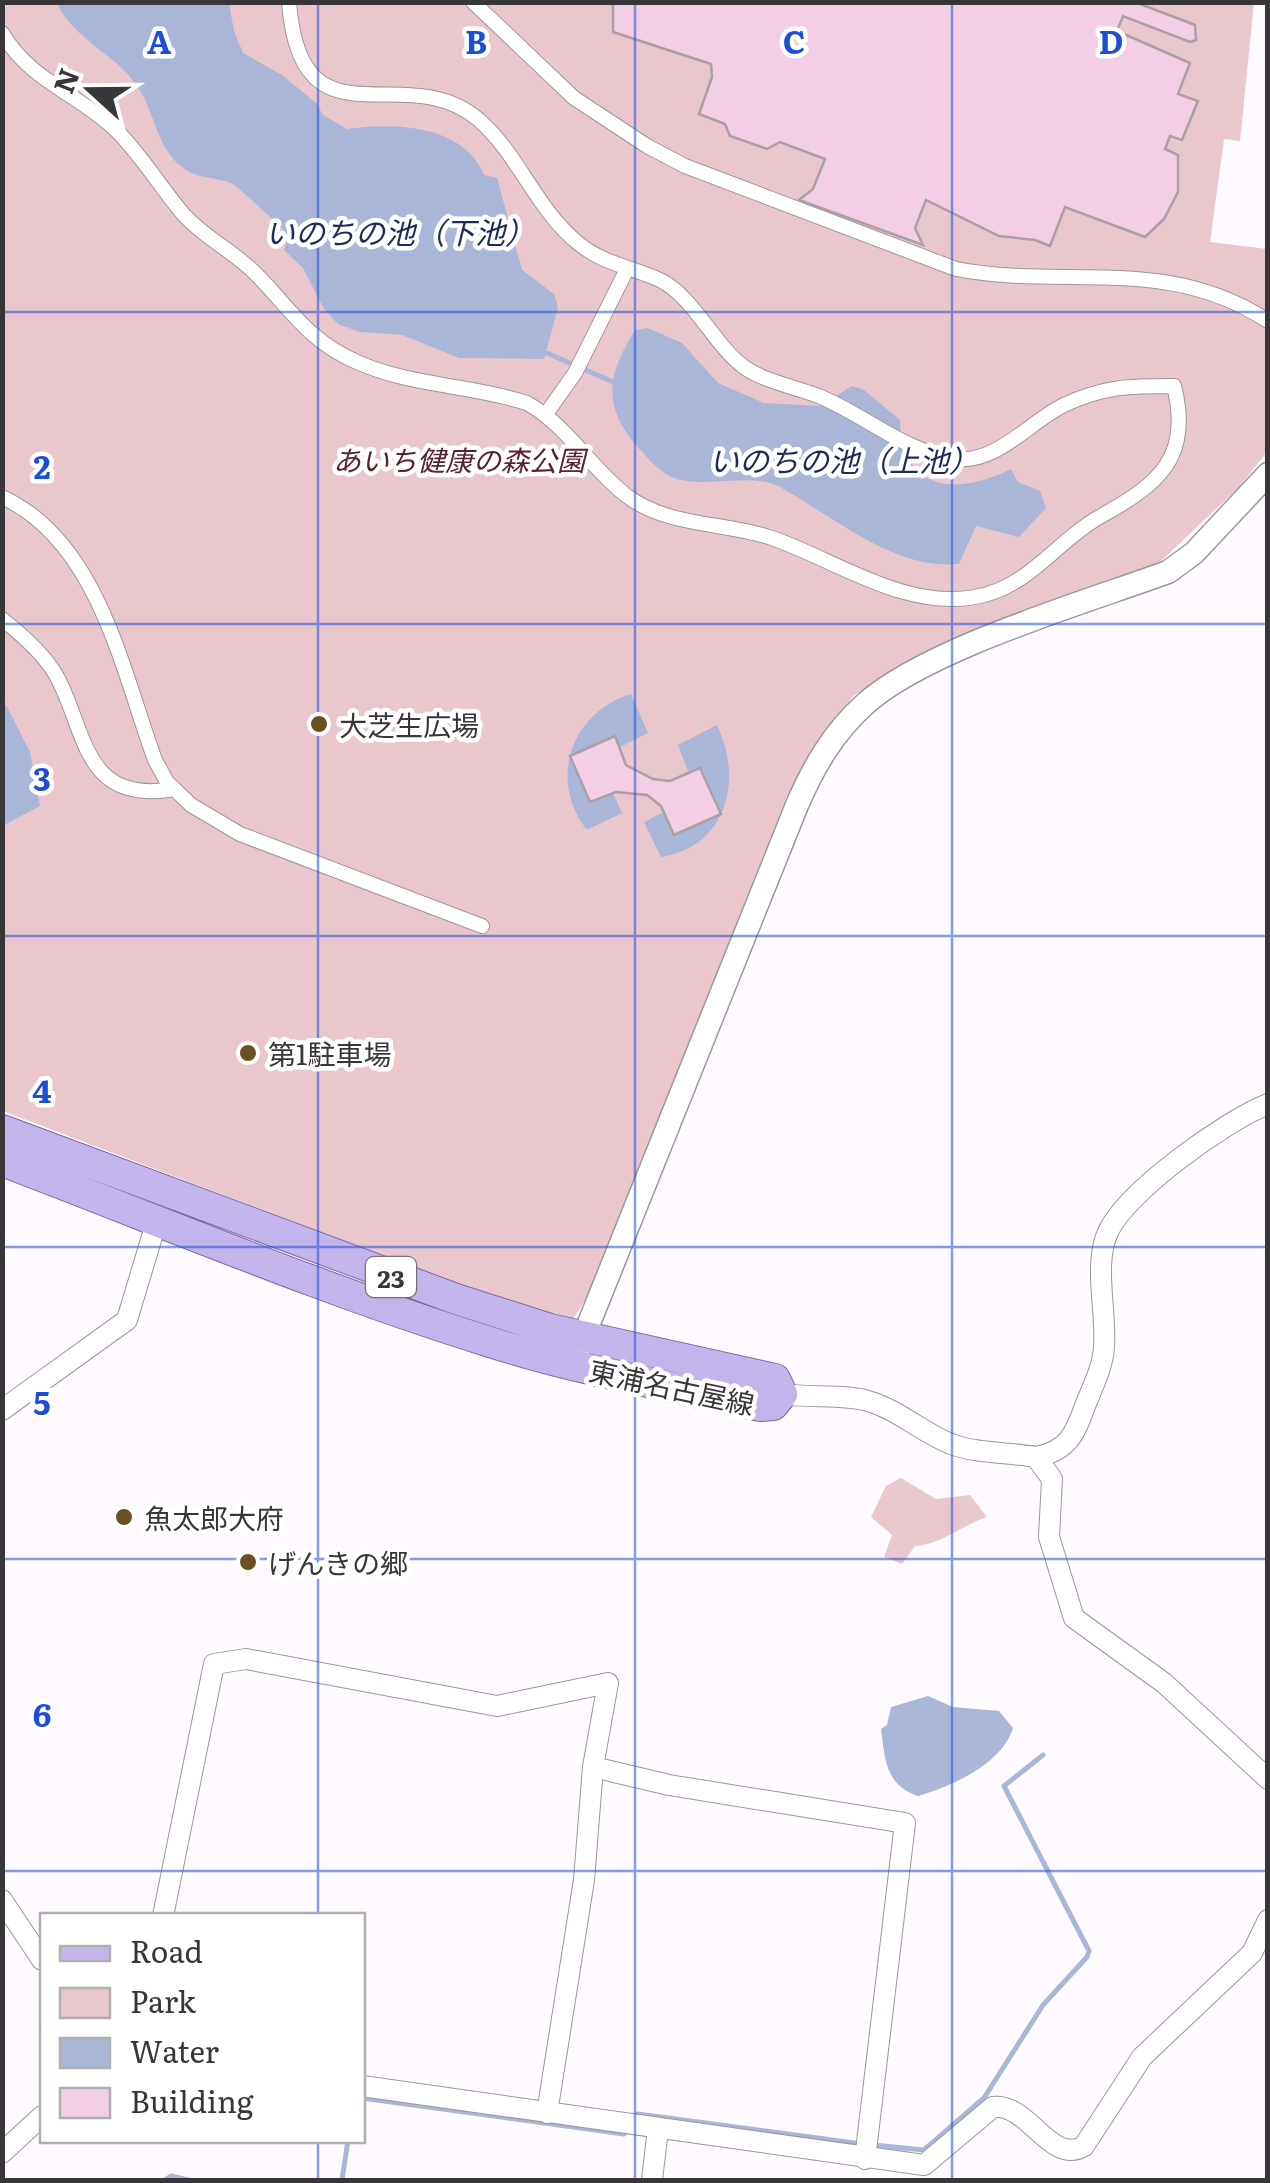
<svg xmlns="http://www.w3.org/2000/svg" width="1270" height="2183" viewBox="0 0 1270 2183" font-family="Literata,'Noto Sans JP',serif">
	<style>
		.green { fill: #e9c7cc }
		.water { fill: #a9b6d8 }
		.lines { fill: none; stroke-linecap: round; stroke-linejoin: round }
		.stream { stroke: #a9b6d8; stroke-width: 5 }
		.building { fill: #f3cee4; stroke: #aaa0a6; stroke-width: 2.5 }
		.pedestrian-casing { stroke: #9c969e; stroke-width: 16 }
		.minor-casing { stroke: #9c969e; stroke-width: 22 }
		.tertiary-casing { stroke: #9c969e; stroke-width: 25 }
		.primary-casing { stroke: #7969a6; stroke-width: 32 }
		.pedestrian { stroke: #fff; stroke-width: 14 }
		.minor { stroke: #fff; stroke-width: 20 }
		.tertiary { stroke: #fff; stroke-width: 22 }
		.primary { stroke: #c3b5ec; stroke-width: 30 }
		.grid { fill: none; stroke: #1d4ed8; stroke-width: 2.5; stroke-opacity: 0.55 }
		.poi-dot { fill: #6b5122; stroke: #fff; stroke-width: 4 }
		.labels { text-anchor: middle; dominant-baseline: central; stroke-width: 9; stroke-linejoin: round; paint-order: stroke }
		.shield { fill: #fff; stroke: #747275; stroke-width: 2.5 }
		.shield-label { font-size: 25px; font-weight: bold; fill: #39363a }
		.park-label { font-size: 28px; font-style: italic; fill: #582230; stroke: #fff }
		.poi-label { font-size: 28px; fill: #39363a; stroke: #fff; text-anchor: start }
		.street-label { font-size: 28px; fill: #39363a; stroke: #fff }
		.water-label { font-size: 30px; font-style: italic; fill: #1f2b57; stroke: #fff }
		.grid-label { font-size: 32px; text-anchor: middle; font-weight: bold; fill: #1d4ed8; stroke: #fff; stroke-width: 9; stroke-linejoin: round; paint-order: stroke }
	</style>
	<rect width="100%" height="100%" fill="#fefaff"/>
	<g class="green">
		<path d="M2,3H1254L1240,141L1224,139L1210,242L1267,249V452L1239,487L1159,563L900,667L853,696L787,796L590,1292L574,1318L549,1319L3,1111Z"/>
		<path d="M901,1478L936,1499L970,1495L987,1517C960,1526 943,1544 915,1546L902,1564L884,1557L892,1535L871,1517L886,1486Z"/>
	</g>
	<g class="water">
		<path d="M57,3H229L234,31L243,53L282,75L316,103L323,115L347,129C395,122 464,125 484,175L497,178L522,270L554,294L558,307L544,359L459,358L402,335L360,332L338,324L324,309L303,268L284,250L289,236C285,230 238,187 233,184C216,176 198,180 182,167C155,146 156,113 137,86C116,54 74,40 57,3Z"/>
		<path d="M648,328L682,343L718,383L764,403L820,406L852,386L864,390L900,420C901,492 958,496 1011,469L1018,482L1040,491L1046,508L1019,537L976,526L959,564C892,570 834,516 778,486C755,474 714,485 687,481C668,479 655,467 643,453C603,409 604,380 635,330Z"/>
		<path d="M631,694L648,733L597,759L622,813L587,830C547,779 572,712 631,694Z"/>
		<path d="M2,697L30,752L40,806L6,824L2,822Z"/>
		<path d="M717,725C743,778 728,847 661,857L644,822L697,795L678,745Z"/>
		<path d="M928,1696L953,1707L999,1711L1013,1728C1002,1764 952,1786 918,1796C885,1785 885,1759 881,1729L887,1725L891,1707Z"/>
	</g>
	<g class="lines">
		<g class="stream">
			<path d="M547,353L613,382"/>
			<path d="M362,2098L624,2134L628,2129"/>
			<path d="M634,2120L638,2114L862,2144"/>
			<path d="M873,2145L924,2150L984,2098L1043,2005L1087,1957L1089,1951L1004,1786L1043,1755"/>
			<path d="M165,2180L171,2176L188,2180"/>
			<path d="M342,2180L348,2140"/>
		</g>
	</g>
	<g class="building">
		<path d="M613,2H1135L1195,25L1196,40L1190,42L1123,16L1117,31L1190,63L1178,94L1198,101L1182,140L1170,136L1165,149L1178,155V192L1164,219L1145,237L1065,207L1050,246L1035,240L999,236L926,200L915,228L923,245L799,200L813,189L825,159L780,142L767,149L730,136L725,124L699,114L712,77L711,64L613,32Z"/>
		<path d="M615,736L626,765L653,779L670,781L700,768L721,814L674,835L661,806L647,795L616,792L590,802L570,756Z"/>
	</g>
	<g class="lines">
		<g class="pedestrian-casing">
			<g id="pedestrian">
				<path d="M473,2L574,98L647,146L685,166L956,269C1065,290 1165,254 1268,321"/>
				<path d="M2,33C30,81 79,94 117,131C142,156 161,188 184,215C205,238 233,251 255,273C290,308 308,341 357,362C410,386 472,385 527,403C569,427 590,468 627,496C668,527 725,522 772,538C835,560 905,610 975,597C1029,588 1056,541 1101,516C1159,484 1192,457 1174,386C1131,386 1104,386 1064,405C1032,420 997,463 958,459C908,454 866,416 821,397C796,387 765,382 744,367C713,344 694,297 660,280C632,267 603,264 578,243C536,209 519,155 479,120C405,56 300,154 289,2"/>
				<path d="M546,414L575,373L626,271"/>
				<path d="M2,497C98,541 122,670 155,760L167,782L191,805L240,834L482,926"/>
				<path d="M2,619C21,634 44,654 56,675C87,731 82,805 174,789"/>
			</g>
		</g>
		<g class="minor-casing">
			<g id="minor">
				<path d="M1268,1104C1225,1121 1127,1191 1108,1232C1093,1264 1107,1313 1104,1347C1103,1367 1092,1388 1085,1406C1075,1434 1068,1451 1036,1457L1052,1479L1049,1537L1074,1618L1164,1683L1268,1779"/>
				<path d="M782,1394C808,1398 847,1394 868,1401C899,1410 921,1432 951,1444C978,1454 1008,1452 1036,1457"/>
				<path d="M2,1410L127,1320L157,1220"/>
				<path d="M593,1767L669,1785L905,1823L865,2159"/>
				<path d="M2,1900L42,1960"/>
				<path d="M163,1916L214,1664L246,1659L497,1706L608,1683L593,1767L584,1880L547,2113"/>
				<path d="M362,2086L924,2165L993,2107C1029,2103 1051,2166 1084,2146L1142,2057L1252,1953L1268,1920"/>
				<path d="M2,2153L42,2116"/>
				<path d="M652,2180L658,2129"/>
			</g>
		</g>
		<g class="tertiary-casing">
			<path id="tertiary" d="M579,1348L797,805C814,766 833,733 865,704C926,649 1086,602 1168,572L1194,553L1268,474"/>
		</g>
		<g class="primary-casing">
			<path id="primary" d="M2,1130L456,1299L550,1329L775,1379L782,1394L773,1405L761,1406C670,1386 577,1370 487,1341C323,1290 163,1222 2,1161"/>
		</g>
		<use href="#pedestrian" class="pedestrian"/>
		<use href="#minor" class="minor"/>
		<use href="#tertiary" class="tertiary"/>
		<use href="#primary" class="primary"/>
	</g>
	<path class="grid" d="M318,2V1916M635,2V2180M952,2V2180M2,312H1268M2,624H1268M2,936H1268M2,1247H1268M2,1559H1268M2,1871H1268M318,2140V2180"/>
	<g class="poi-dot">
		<circle cx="319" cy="724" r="10"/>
		<circle cx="248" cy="1053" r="10"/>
		<circle cx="124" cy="1517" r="10"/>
		<circle cx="248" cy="1562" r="10"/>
	</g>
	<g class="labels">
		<rect class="shield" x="366" y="1257" width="50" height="40" rx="8"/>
		<g class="shield-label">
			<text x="391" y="1277">23</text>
		</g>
		<g class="park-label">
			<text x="459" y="459">あいち健康の森公園</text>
		</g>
		<g class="poi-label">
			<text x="339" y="724">大芝生広場</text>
			<text x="268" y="1053">第1駐車場</text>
			<text x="144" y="1517">魚太郎大府</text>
			<text x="268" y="1562">げんきの郷</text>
		</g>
		<g class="street-label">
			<text transform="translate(672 1386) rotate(12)">東浦名古屋線</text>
		</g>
		<g class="water-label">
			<text x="400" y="231">いのちの池（下池）</text>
			<text x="844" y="459">いのちの池（上池）</text>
		</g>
	</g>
	<g class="grid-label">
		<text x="159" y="54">A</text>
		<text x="476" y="54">B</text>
		<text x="794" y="54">C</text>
		<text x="1111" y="54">D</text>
		<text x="42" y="479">2</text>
		<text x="42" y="791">3</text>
		<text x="42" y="1103">4</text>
		<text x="42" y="1415">5</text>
		<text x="42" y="1727">6</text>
	</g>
	<rect width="1270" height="2183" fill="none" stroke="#39363a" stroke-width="10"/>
	<rect x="40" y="1913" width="325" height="230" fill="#ffffff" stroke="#b0afb0" stroke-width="2.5"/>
	<rect x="60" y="1946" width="50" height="15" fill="#c3b5ec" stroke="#b0afb0" stroke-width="2.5"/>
	<text x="130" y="1963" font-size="30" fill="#39363a">Road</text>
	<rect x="60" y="1988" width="50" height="30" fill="#e9c7cc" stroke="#b0afb0" stroke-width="2.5"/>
	<text x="130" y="2013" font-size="30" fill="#39363a">Park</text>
	<rect x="60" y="2038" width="50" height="30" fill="#a9b6d8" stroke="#b0afb0" stroke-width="2.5"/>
	<text x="130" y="2063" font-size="30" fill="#39363a">Water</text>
	<rect x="60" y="2088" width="50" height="30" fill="#f3cee4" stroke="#b0afb0" stroke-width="2.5"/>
	<text x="130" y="2113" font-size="30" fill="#39363a">Building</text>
	<g transform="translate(90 90) rotate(291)" stroke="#ffffff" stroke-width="8" paint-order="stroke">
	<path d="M0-8L18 38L0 25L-18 38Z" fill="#39363a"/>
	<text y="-15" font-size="28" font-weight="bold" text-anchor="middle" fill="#39363a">N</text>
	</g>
</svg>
